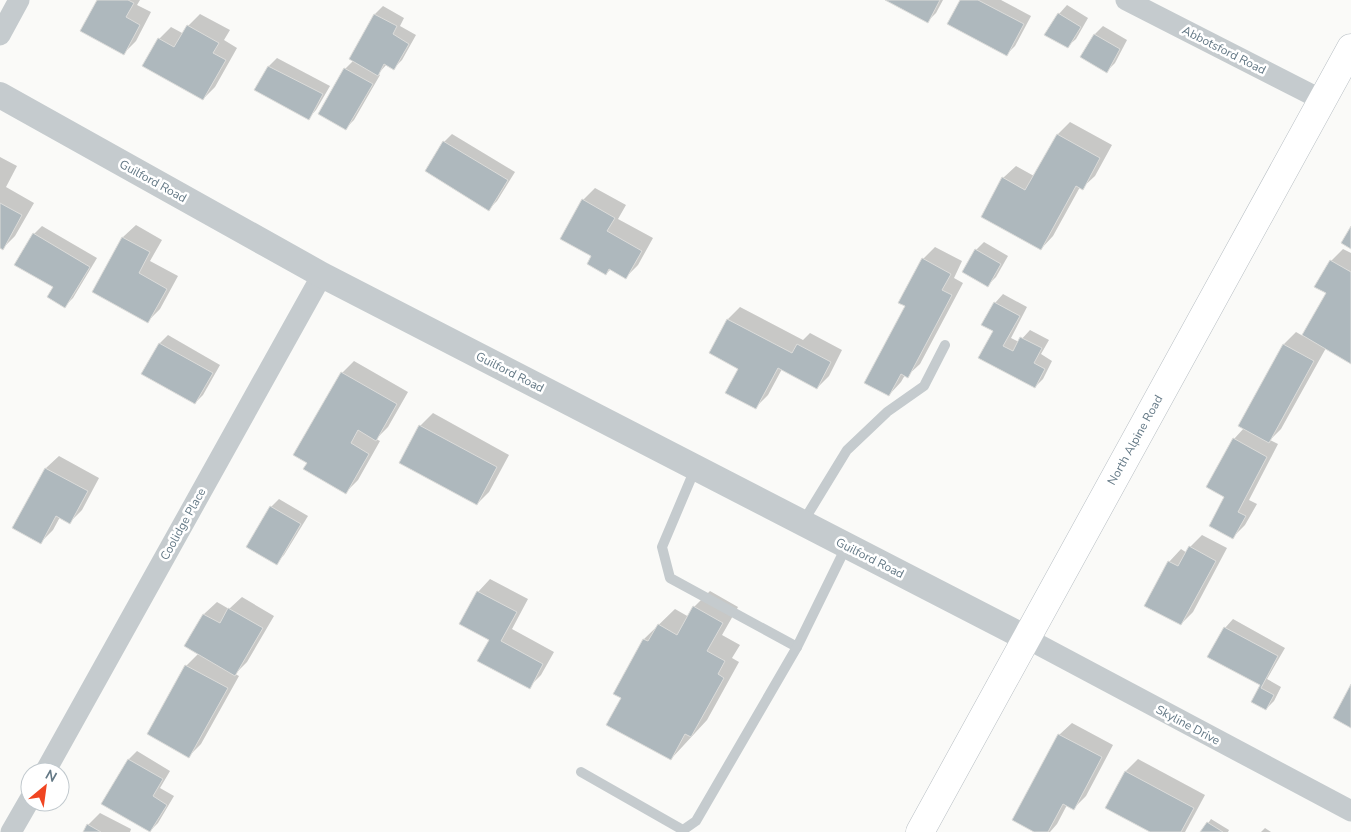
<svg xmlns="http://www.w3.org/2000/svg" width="1351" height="832" viewBox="0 0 1351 832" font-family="'Nunito Sans',sans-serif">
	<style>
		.shadow { fill: #0003 }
		.building { fill: #aeb8bd; stroke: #dcdcda }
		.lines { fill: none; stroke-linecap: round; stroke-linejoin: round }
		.secondary-casing { stroke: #b7bec3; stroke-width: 29 }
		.service { stroke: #c5cbce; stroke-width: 10 }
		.minor { stroke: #c5cbce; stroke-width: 21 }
		.tertiary { stroke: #c5cbce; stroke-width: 26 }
		.secondary { stroke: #fff; stroke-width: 28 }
		.labels { text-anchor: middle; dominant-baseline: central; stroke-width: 5; stroke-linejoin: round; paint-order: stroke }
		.street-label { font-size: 12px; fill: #637885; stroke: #fff }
	</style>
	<rect width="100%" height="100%" fill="#fafaf8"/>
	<g class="shadow">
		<path d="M98,0H140L137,5L151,12L136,41L124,53Z"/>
		<path d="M888,0H943L936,13L928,21Z"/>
		<path d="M961,0H1001L1031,16L1015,46L1007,54Z"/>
		<path d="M1067,5L1088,18L1076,39L1067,47L1059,14Z"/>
		<path d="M383,6L404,18L400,26L416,35L402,60L394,68L387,64L378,74L380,75L354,120L346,128L320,113L345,69L353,61L350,59L375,14Z"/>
		<path d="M200,14L230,30L224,40L237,48L215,87L203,99L159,39L171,27L184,34L188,26Z"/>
		<path d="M1103,26L1127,40L1115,63L1107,71L1095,34Z"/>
		<path d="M277,58L330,86L316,110L308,119L256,90L269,66Z"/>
		<path d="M1070,122L1112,145L1095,176L1082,188L1080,187L1053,236L1041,249L1003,178L1016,166L1034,176L1058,134Z"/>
		<path d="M452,134L515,172L497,201L489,209L444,142Z"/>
		<path d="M0,157L17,166L6,187L34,203L15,236L3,248L0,246Z"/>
		<path d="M595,188L626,205L618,219L653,238L638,265L626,277L611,269L606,274L593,256L583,200Z"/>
		<path d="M136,225L162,240L150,261L178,276L160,309L148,321L93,291L123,237Z"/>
		<path d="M42,226L97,258L73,298L65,306L54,287L34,234Z"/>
		<path d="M984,242L1008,256L996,277L988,285L976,250Z"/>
		<path d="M935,247L962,261L954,278L963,283L920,364L907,376L905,375L901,382L889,395L923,259Z"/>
		<path d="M1343,249L1351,253V362L1326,348L1281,429L1270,440L1278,444L1249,500L1257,504L1245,525L1233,537L1226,496L1234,439L1244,428L1284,344L1296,332L1303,336L1327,293L1331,261Z"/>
		<path d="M1003,294L1027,307L1011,338L1019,342L1030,330L1049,340L1041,354L1052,361L1043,379L1035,387L980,357L995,331V303Z"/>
		<path d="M740,307L803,340L810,333L842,350L829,376L817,388L782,369L768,395L756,407L740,369L711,353L728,319Z"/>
		<path d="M168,335L220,365L203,395L195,403L143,373L160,343Z"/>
		<path d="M354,361L408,392L388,427L376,439L380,441L358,480L346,492L342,373Z"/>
		<path d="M433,413L509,455L489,492L477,504L400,462L420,426Z"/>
		<path d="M59,456L99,478L82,510L70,522L60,517L53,530L41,542L14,527L46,468Z"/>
		<path d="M279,499L308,516L284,555L276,563L271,507Z"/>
		<path d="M1202,535L1227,548L1193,612L1181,624L1146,605L1169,562L1181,549L1187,553L1190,547Z"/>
		<path d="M490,579L528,599L512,629L554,652L541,675L529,687L490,640L461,624L478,592Z"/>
		<path d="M710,591L738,607L722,635L740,645L732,658L739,662L707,720L671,759L622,697L615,693L644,639L675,609L689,617L694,607Z"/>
		<path d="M242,597L274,616L247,662L235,674L239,676L201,744L189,756L186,666L199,653L186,646L204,614L217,602L229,609Z"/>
		<path d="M1233,619L1285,648L1267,679L1281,687L1274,701L1266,709L1260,688L1263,685L1209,656L1225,628Z"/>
		<path d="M1072,723L1113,745L1086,796L1074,808L1067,805L1057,824L1050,832H1037L1059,735Z"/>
		<path d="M137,751L170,771L160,788L174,796L158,823L150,831L103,803L129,759Z"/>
		<path d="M1138,759L1205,795L1185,832H1153L1107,807L1126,771Z"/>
		<path d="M100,813L131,829L130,832H84L88,825Z"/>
		<path d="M1211,819L1229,830L1228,832H1202Z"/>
		<path d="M1265,828L1271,832H1261Z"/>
	</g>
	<g class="building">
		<path d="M97,0H128L134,3L126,17L140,25L124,55L80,31Z"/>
		<path d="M885,0H940L928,23Z"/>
		<path d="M960,0H978L1024,24L1007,56L947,24Z"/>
		<path d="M1058,13L1081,27L1068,48L1044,35Z"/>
		<path d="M374,14L397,26L393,34L409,44L394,70L384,64L378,76L349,59Z"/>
		<path d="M187,25L219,43L213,53L226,60L203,100L142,66L158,38L174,47Z"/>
		<path d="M1094,34L1120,49L1107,73L1080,57Z"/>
		<path d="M268,66L323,94L309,120L254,90Z"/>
		<path d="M344,68L373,84L346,130L318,114Z"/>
		<path d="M1057,134L1100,158L1083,190L1076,186L1041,250L981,217L1002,177L1025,190Z"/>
		<path d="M443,141L508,180L489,211L425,171Z"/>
		<path d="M582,199L615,218L607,231L642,251L626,279L609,269L606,275L587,264L591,256L560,239Z"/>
		<path d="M0,203L22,215L3,250L0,248Z"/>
		<path d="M1351,226V249L1341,243Z"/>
		<path d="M33,233L90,267L65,308L47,297L53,287L14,265Z"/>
		<path d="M122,237L150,252L139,273L167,289L148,323L92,292Z"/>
		<path d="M975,249L1001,264L988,287L962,272Z"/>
		<path d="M922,258L951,274L942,290L952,295L908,378L901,374L889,396L864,383L905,306L898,303Z"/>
		<path d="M1330,260L1351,272V364L1302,335L1326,293L1314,287Z"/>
		<path d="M994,302L1020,316L1003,346L1013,351L1020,337L1042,348L1034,363L1045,369L1035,388L978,358L993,331L981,325Z"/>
		<path d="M727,319L792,353L797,344L831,362L817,389L778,368L756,409L725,393L738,369L709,353Z"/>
		<path d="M159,343L213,373L195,404L141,374Z"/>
		<path d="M1283,344L1314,361L1269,443L1238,426Z"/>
		<path d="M341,372L397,404L376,441L358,430L351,443L369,454L346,494L303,469L307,463L293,455Z"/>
		<path d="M419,425L497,467L477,505L399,463Z"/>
		<path d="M1233,438L1267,457L1238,512L1246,516L1233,539L1209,526L1224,497L1206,487Z"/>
		<path d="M45,468L88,491L70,524L56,516L41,544L12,528Z"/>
		<path d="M270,506L301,524L277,565L246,547Z"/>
		<path d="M1189,546L1216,561L1181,625L1144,606L1168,561L1178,566Z"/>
		<path d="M477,591L517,612L501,641L543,664L530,689L477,661L489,640L459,624Z"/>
		<path d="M693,606L723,623L707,651L725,661L718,674L724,678L691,737L685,734L671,760L606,725L621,698L613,694L643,639L648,641L658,624L677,635Z"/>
		<path d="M228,608L263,628L235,676L184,646L203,614L220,623Z"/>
		<path d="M1224,627L1278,656L1261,688L1274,695L1266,710L1251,702L1260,685L1207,657Z"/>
		<path d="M185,665L228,688L189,758L147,734Z"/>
		<path d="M1351,684V728L1333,718Z"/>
		<path d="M1058,734L1102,757L1074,810L1063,804L1048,832H1034L1012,820Z"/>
		<path d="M128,759L163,779L153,796L167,805L150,832L101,804Z"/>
		<path d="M1125,771L1194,808L1181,832H1150L1105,808Z"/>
		<path d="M1207,822L1223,832H1200Z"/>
		<path d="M87,824L101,832H83Z"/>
	</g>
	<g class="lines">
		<g class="secondary-casing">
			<path id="secondary" d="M920,832L1351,48"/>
		</g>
		<g class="service">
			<path d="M695,469L662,547L670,578L797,647"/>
			<path d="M803,522L847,450L887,412L924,386L945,345"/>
			<path d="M581,772L683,830L696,821L797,647L846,547"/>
		</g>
		<g class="minor">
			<path d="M1126,0L1322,100"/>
			<path d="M0,35L19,0"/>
			<path d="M1026,638L1351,811"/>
			<path d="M45,772L322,275"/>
			<path d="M11,832L30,799"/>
		</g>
		<path class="tertiary" d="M0,95L322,275L1026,638"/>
		<use href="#secondary" class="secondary"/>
	</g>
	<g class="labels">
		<g class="street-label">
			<text transform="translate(1224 50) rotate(27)">Abbotsford Road</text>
			<text transform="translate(153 181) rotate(29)">Guilford Road</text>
			<text transform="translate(510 372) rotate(27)">Guilford Road</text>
			<text transform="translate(1135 440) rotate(-61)">North Alpine Road</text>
			<text transform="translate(183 524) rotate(-61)">Coolidge Place</text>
			<text transform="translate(870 558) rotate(27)">Guilford Road</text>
			<text transform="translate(1188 725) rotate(28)">Skyline Drive</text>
		</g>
	</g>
	<g transform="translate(45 787) rotate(29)"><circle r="24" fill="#ffffff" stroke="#c1c9ce"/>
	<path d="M0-4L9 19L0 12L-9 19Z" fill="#f04521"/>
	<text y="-8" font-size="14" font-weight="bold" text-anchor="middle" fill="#637885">N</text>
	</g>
</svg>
